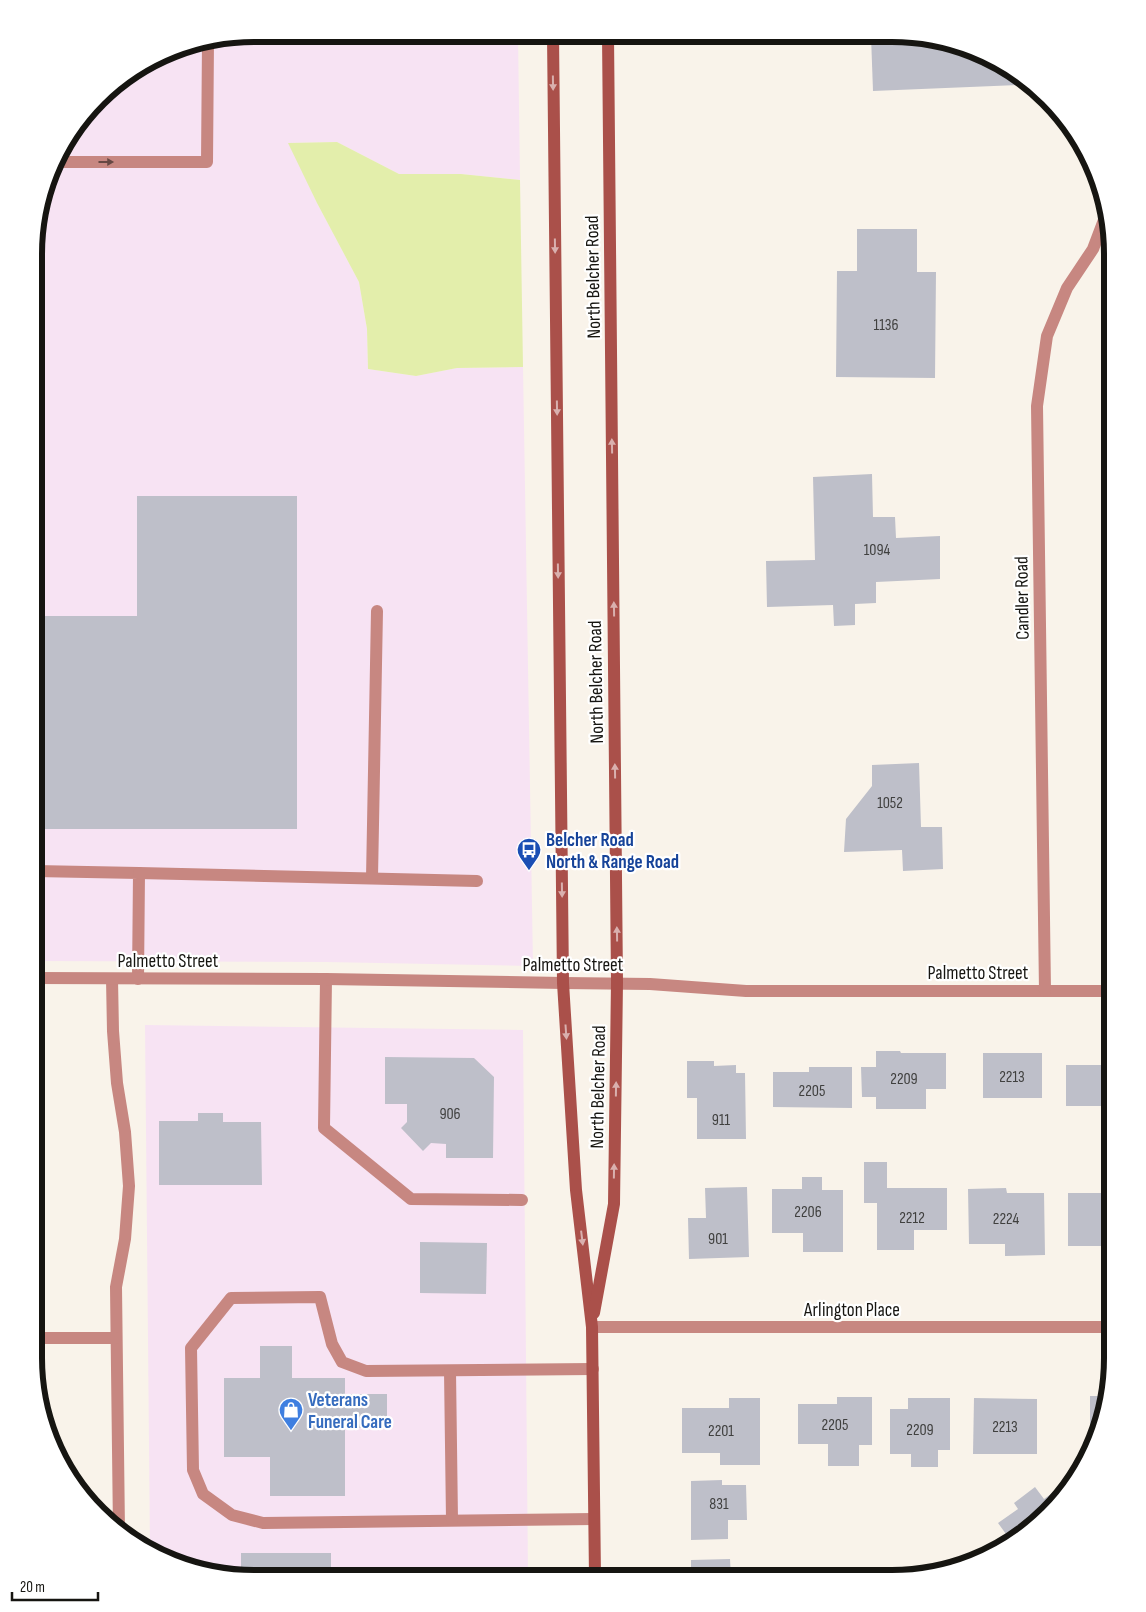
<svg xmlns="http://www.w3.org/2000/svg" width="1146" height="1612" viewBox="0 0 1146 1612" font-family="'Sofia Sans Condensed',sans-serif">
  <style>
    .commercial { fill: #f7e3f3 }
    .green { fill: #e3eeab }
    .building { fill: #bebfc9 }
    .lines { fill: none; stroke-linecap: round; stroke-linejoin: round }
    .service { stroke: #c78781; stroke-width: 12 }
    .minor { stroke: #c78781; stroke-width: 12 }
    .tertiary { stroke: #c78781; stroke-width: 12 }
    .secondary { stroke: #aa504a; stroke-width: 12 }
    .oneway { fill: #d9b0ae }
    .oneway2 { fill: #664843 }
    .labels { text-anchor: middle; stroke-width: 4.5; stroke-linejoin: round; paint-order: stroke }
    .number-label { font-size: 16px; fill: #40403f }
    .street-label { font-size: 19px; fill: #161511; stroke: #fff }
    .transit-label { font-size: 19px; font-weight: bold; fill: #164399; stroke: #fff; text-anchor: start }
    .shop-label { font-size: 19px; font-weight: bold; fill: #366cbe; stroke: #fff; text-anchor: start }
    .rim { fill: none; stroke: #161511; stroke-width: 6 }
  </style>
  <rect width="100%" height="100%" fill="#f9f3ea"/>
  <!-- commercial -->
  <g class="commercial">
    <path d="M 255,34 L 518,35 L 520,180 L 461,174 L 399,174 L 337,142 L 289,143 L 317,203 L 359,282 L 367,329 L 368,369 L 416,376 L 457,368 L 523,367 L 533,966 L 326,962 L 34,961 L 36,226 L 63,144 L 109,88 L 183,46 Z"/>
    <path d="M 145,1025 L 523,1030 L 528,1577 L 226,1576 L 170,1562 L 150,1550 Z"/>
  </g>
  <!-- green -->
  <path class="green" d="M 337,142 L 399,174 L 461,174 L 520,180 L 523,367 L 457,368 L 416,376 L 368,369 L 367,329 L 359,282 L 317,203 L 288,143 Z"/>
  <!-- building -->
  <g class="building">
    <path d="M 871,36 L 920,36 L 976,50 L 1018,75 L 1018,85 L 873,91 Z"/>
    <path d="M 857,229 L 917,229 L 917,272 L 936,272 L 935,378 L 836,377 L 837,271 L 857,271 Z"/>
    <path d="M 872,474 L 873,517 L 895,517 L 896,538 L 940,536 L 940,579 L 876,582 L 876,603 L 855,604 L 855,625 L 834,626 L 833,605 L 767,607 L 766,561 L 815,560 L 813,477 Z"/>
    <path d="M 137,496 L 297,496 L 297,829 L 35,829 L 35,616 L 137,616 Z"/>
    <path d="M 919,763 L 921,827 L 942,827 L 943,869 L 903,871 L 902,850 L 844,852 L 846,819 L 872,786 L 872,765 Z"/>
    <path d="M 876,1051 L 900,1051 L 901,1053 L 946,1053 L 946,1089 L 926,1089 L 926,1109 L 876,1109 L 876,1097 L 862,1097 L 861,1067 L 876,1067 Z"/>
    <rect x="983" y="1053" width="59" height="45"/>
    <path d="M 1104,1055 L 1112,1055 L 1112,1116 L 1102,1116 L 1102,1106 L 1066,1106 L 1066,1065 L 1104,1065 Z"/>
    <path d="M 385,1057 L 474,1058 L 494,1077 L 493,1158 L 446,1158 L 446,1144 L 431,1143 L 423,1151 L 401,1128 L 407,1122 L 407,1104 L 385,1104 Z"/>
    <path d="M 687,1061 L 714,1061 L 714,1066 L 736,1065 L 736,1073 L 745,1073 L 746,1139 L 697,1139 L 697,1098 L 687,1098 Z"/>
    <path d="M 809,1067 L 852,1067 L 852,1108 L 773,1107 L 773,1072 L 809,1072 Z"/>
    <path d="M 198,1113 L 223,1113 L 223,1122 L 261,1122 L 262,1185 L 159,1185 L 159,1121 L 198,1121 Z"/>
    <path d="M 864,1162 L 887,1162 L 887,1188 L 947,1188 L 947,1230 L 914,1230 L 914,1250 L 877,1250 L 877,1203 L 864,1203 Z"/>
    <path d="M 802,1177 L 822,1177 L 822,1190 L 843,1190 L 843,1252 L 803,1252 L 803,1233 L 772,1233 L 772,1189 L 802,1189 Z"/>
    <path d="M 1102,1185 L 1112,1185 L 1112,1256 L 1104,1256 L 1104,1246 L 1068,1246 L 1068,1193 L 1102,1193 Z"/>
    <path d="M 747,1187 L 749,1257 L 689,1259 L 688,1218 L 706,1218 L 705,1188 Z"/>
    <path d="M 1006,1188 L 1007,1193 L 1044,1193 L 1045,1255 L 1005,1256 L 1005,1244 L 969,1244 L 968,1189 Z"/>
    <path d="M 420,1242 L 487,1243 L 486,1294 L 420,1293 Z"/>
    <path d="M 260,1346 L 292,1346 L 292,1378 L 345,1378 L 345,1394 L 387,1394 L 387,1428 L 345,1428 L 345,1496 L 270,1496 L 270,1457 L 224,1457 L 224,1378 L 260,1378 Z"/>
    <path d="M 1090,1396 L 1107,1396 L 1100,1429 L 1097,1435 L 1090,1435 Z"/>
    <path d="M 837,1397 L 872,1397 L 872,1445 L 859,1445 L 859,1466 L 828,1466 L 828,1444 L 798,1444 L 798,1404 L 837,1404 Z"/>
    <path d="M 729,1398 L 760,1398 L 760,1465 L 720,1465 L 720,1453 L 682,1453 L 682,1408 L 729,1408 Z"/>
    <path d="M 908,1398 L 950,1398 L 950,1450 L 938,1450 L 938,1467 L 911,1467 L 911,1454 L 890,1454 L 890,1409 L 908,1409 Z"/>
    <path d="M 974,1398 L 1037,1399 L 1037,1454 L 973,1454 Z"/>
    <path d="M 722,1480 L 722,1485 L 746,1485 L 747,1520 L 728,1520 L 728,1539 L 691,1540 L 691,1481 Z"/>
    <path d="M 1035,1487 L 1044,1499 L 1058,1489 L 1062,1494 L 1037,1524 L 1011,1541 L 998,1523 L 1018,1509 L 1014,1503 Z"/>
    <path d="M 241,1553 L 331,1553 L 331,1577 L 241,1576 Z"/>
    <path d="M 730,1559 L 731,1578 L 691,1578 L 691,1560 Z"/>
  </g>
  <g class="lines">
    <!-- service -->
    <g class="service">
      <path d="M 57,162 L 207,162 L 208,41"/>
      <path d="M 35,871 L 139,873 L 138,979"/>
      <path d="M 139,873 L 477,881"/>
      <path d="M 372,878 L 377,611"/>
      <path d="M 112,979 L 113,1031 L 117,1083 L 125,1132 L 129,1186 L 125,1239 L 116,1287 L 119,1531"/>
      <path d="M 326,979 L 324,1128 L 411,1199 L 522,1200"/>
      <path d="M 34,1338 L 116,1338"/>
      <path d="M 593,1369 L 366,1371 L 342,1362 L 332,1344 L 320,1297 L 231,1298 L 191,1348 L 193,1470 L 203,1494 L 232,1515 L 263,1523 L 594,1519"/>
      <path d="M 450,1371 L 452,1520"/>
    </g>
    <!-- minor -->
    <g class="minor">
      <path d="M 563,983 L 650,984 L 746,991 L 1112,991"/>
      <path d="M 1045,991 L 1037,406 L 1047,336 L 1067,288 L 1093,249 L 1104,220"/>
      <path d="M 592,1327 L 1112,1327"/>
    </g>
    <!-- tertiary -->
    <path class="tertiary" d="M 34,978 L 326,979 L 563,983"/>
    <!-- secondary -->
    <g class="secondary">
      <path d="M 553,35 L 563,983 L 576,1190 L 592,1327 L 595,1577"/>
      <path d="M 594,1313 L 614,1204 L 617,982 L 608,35"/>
    </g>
  </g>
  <!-- one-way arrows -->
  <defs><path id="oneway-solid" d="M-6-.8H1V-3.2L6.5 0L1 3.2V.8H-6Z" transform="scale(1.25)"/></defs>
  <g class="oneway">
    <use href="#oneway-solid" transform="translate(553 83) rotate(89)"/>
    <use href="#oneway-solid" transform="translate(555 246) rotate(89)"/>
    <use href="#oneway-solid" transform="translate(557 408) rotate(89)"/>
    <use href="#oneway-solid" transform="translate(612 446) rotate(-91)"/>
    <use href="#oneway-solid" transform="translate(558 571) rotate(89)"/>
    <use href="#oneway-solid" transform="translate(614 609) rotate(-91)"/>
    <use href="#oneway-solid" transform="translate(615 771) rotate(-91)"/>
    <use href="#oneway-solid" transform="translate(562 890) rotate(89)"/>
    <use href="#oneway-solid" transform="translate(617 934) rotate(-91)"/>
    <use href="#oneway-solid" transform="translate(566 1032) rotate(86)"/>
    <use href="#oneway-solid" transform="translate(616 1089) rotate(-89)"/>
    <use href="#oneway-solid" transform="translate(614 1171) rotate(-89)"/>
    <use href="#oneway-solid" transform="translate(582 1238) rotate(83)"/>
  </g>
  <use class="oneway2" href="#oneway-solid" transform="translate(106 162)"/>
  <!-- icons -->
  <defs>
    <symbol id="bus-pin" viewBox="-11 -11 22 30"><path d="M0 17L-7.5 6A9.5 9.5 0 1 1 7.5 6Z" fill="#1a4fb4" stroke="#fff"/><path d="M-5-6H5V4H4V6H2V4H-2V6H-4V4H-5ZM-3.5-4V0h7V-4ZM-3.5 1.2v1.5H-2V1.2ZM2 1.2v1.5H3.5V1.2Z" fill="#fff"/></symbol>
    <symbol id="shop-pin" viewBox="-11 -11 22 30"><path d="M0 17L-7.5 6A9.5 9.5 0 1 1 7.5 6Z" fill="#3f7fe0" stroke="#fff"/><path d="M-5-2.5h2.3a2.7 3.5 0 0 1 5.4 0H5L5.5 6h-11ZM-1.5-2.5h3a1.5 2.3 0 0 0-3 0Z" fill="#fff"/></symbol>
  </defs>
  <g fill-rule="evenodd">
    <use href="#bus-pin" x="515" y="836" width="28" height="38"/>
    <use href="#shop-pin" x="277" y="1396" width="28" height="38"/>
  </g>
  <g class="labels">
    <!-- number labels -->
    <g class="number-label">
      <text x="886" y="330">1136</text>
      <text x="877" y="555">1094</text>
      <text x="890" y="808">1052</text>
      <text x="1012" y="1082">2213</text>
      <text x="904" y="1084">2209</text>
      <text x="812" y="1096">2205</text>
      <text x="450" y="1119">906</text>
      <text x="721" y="1125">911</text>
      <text x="808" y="1217">2206</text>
      <text x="912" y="1223">2212</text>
      <text x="1006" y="1224">2224</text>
      <text x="718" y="1244">901</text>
      <text x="835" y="1430">2205</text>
      <text x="1005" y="1432">2213</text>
      <text x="920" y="1435">2209</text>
      <text x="721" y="1436">2201</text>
      <text x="719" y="1509">831</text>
    </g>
    <!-- street labels -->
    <g class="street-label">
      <text transform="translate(592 277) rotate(-91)" y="7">North Belcher Road</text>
      <text transform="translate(1021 598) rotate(-91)" y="7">Candler Road</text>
      <text transform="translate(595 682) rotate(-91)" y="7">North Belcher Road</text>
      <text x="168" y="967">Palmetto Street</text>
      <text x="573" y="971">Palmetto Street</text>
      <text x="978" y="979">Palmetto Street</text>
      <text transform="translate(597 1087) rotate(-89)" y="7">North Belcher Road</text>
      <text x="852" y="1316">Arlington Place</text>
    </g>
    <!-- transit labels -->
    <g class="transit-label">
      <text x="546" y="846">Belcher Road<tspan x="546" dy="22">North &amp; Range Road</tspan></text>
    </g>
    <!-- shop labels -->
    <g class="shop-label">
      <text x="308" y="1406">Veterans<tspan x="308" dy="22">Funeral Care</tspan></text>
    </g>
  </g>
  <!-- crop -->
  <path d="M0 0H1146V1612H0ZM254 42H892A212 212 0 0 1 1104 254V1358A212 212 0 0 1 892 1570H254A212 212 0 0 1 42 1358V254A212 212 0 0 1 254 42Z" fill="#fff" fill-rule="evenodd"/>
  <path class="rim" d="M254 42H892A212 212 0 0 1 1104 254V1358A212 212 0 0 1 892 1570H254A212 212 0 0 1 42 1358V254A212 212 0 0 1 254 42Z"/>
  <!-- scale -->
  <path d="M12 1592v8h86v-8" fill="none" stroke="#161511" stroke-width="2.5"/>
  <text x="20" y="1592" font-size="15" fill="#161511" stroke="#ffffff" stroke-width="4" paint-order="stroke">20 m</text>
</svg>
